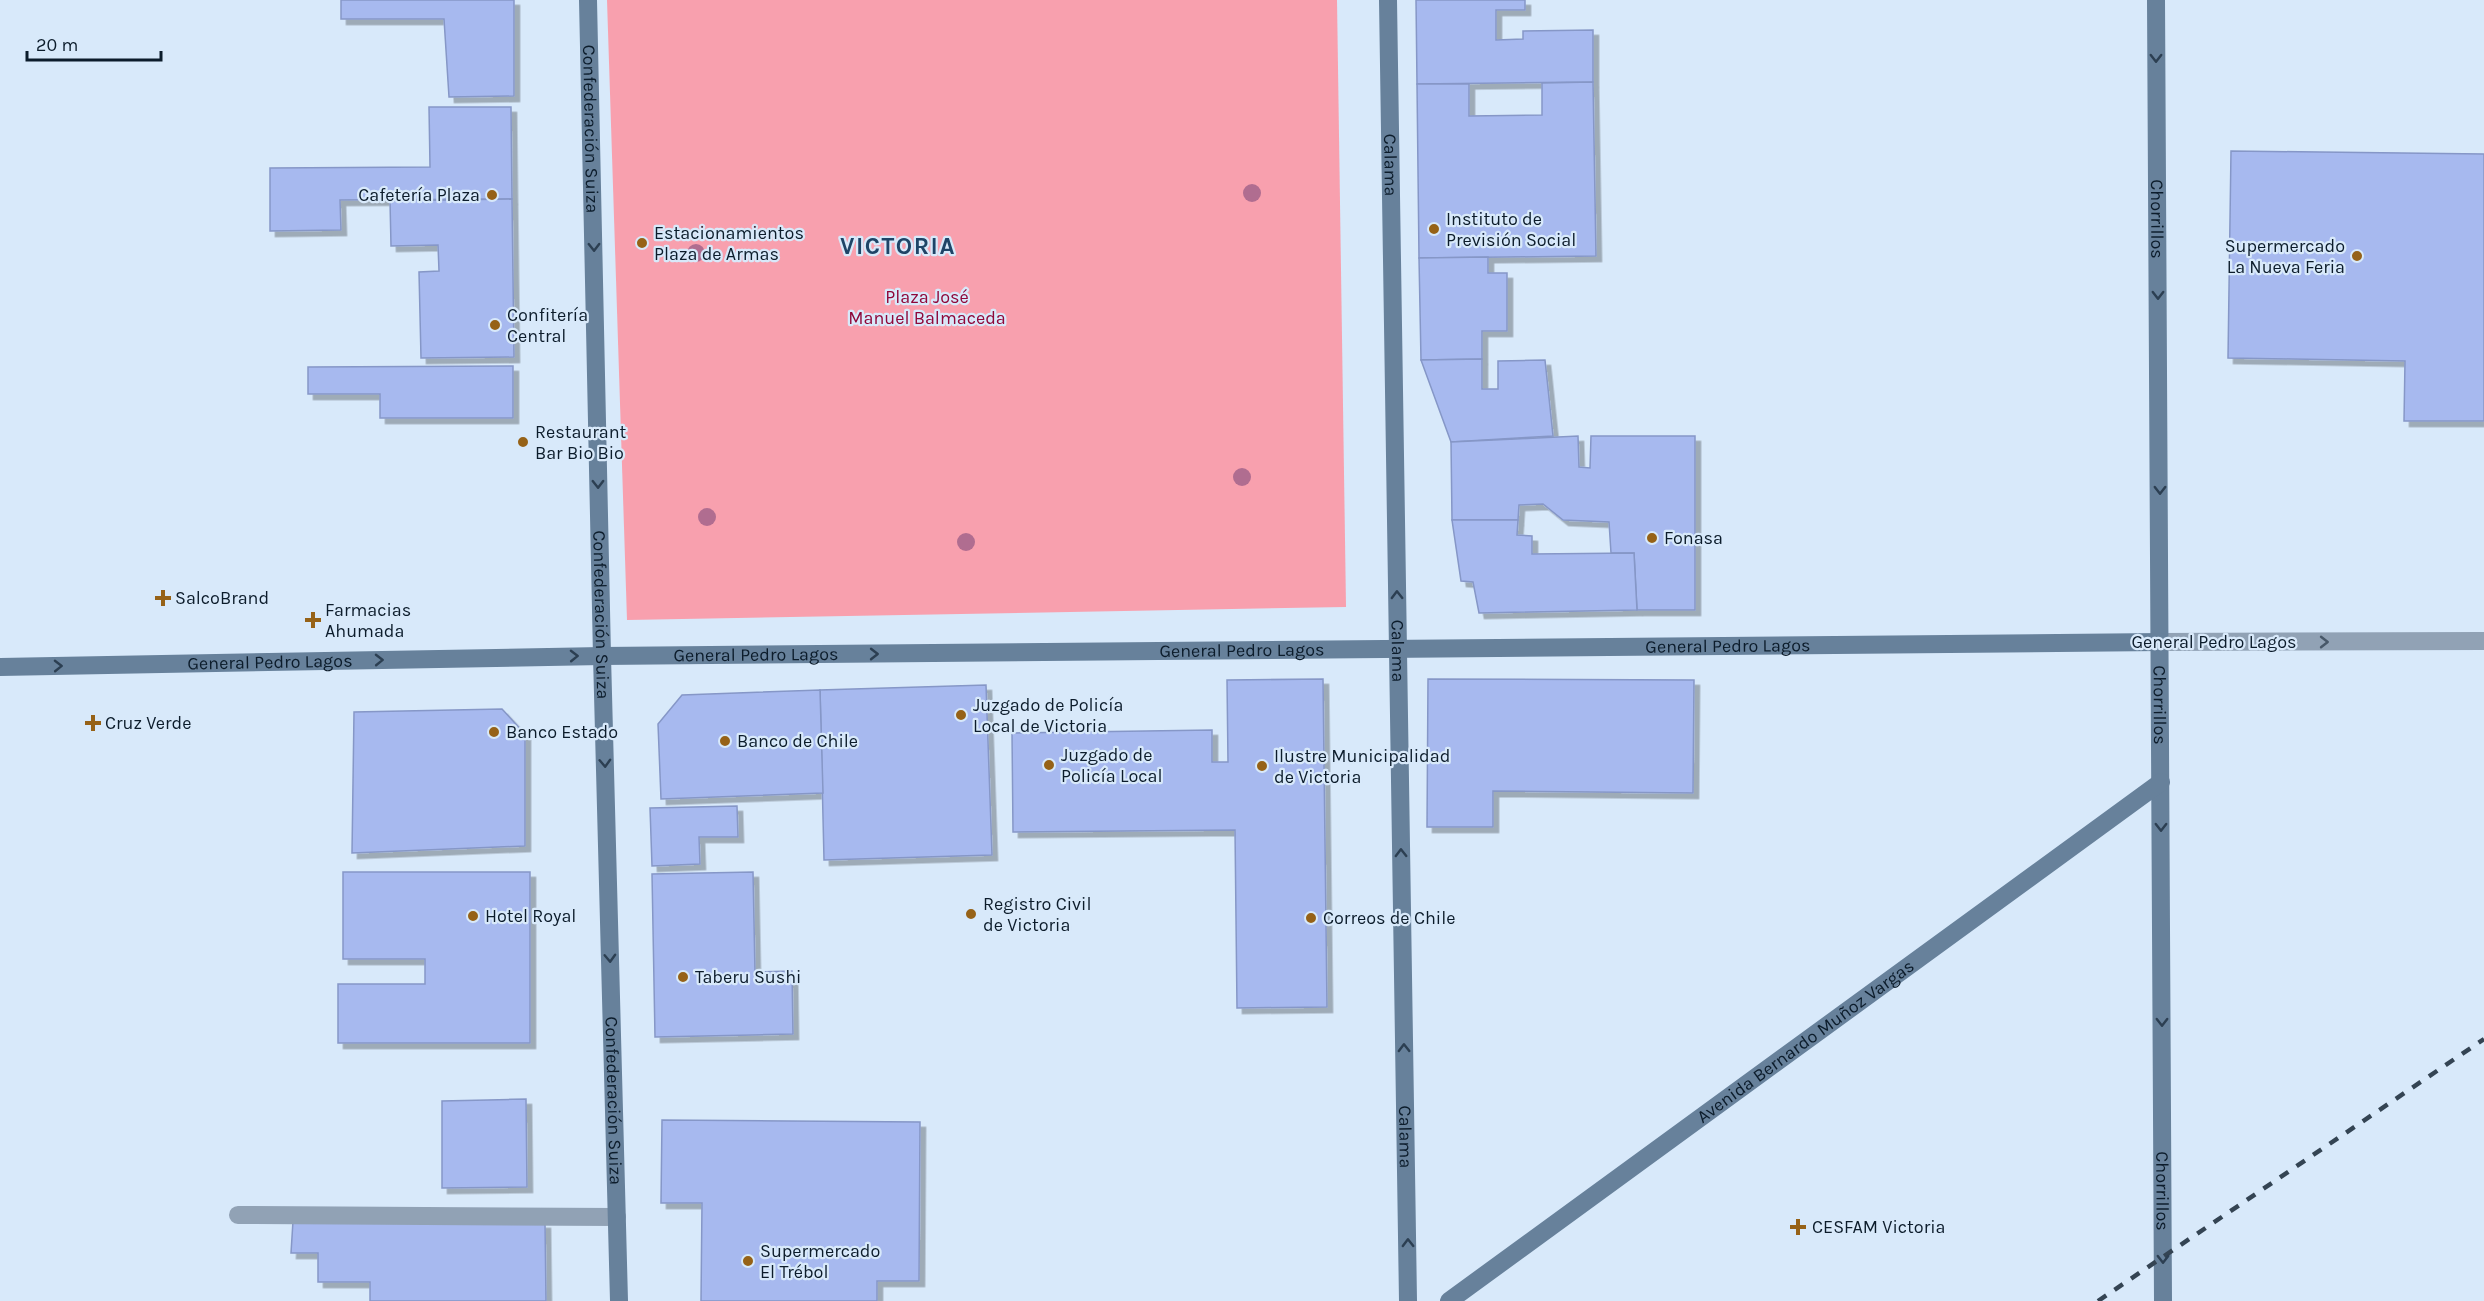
<svg xmlns="http://www.w3.org/2000/svg" width="2484" height="1301" viewBox="0 0 2484 1301" font-family="Karla,sans-serif">
  <style>
    .green { fill: #f8a0ae }
    .building { fill: #a7b9ef; stroke: #8697c7; stroke-width: 1.5; filter: url(#shadow) }
    .lines { fill: none; stroke-linecap: round; stroke-linejoin: round }
    .lane { stroke: #91a2b5; stroke-width: 18 }
    .street { stroke: #91a2b5; stroke-width: 18 }
    .secondary { stroke: #67819b; stroke-width: 18 }
    .rail { stroke: #344453; stroke-width: 4.5; stroke-dasharray: 10 10; stroke-linecap: butt }
    .tree { fill: #b06d90 }
    .oneway { stroke: #2c3f52 }
    .oneway2 { stroke: #485869 }
    .poi-dot { fill: #966217; stroke: #d8e9fa; stroke-width: 2 }
    .labels { text-anchor: middle; stroke-width: 4.5; stroke-linejoin: round; paint-order: stroke }
    .street-label { font-size: 18px; fill: #0c1c2b; stroke: #d8e9fa }
    .poi-label { font-size: 18px; fill: #0c1c2b; stroke: #d8e9fa; text-anchor: start }
    .park-label { font-size: 18px; fill: #8f0739; stroke: #d8e9fa }
    .district-label { font-size: 24px; font-weight: bold; letter-spacing: 1.5px; fill: #1f4467; stroke: #d8e9fa }
  </style>
  <defs>
    <filter id="shadow"><feDropShadow dx="5.5" dy="5.5" stdDeviation="0" flood-color="#0004"/></filter>
  </defs>
  <rect width="100%" height="100%" fill="#d8e9fa"/>
  <!-- green -->
  <path class="green" d="M 607,0 L 1337,0 L 1346,607 L 627,620 Z"/>
  <!-- building -->
  <g class="building">
    <path d="M 341,0 L 514,0 L 514,96 L 449,97 L 444,19 L 341,19 Z"/>
    <path d="M 1416,0 L 1525,0 L 1525,10 L 1496,10 L 1496,40 L 1523,39 L 1523,31 L 1593,30 L 1593,82 L 1417,84 Z"/>
    <path d="M 1593,82 L 1596,256 L 1419,258 L 1417,84 L 1469,84 L 1469,116 L 1542,115 L 1542,83 Z"/>
    <path d="M 429,107 L 511,107 L 512,199 L 340,200 L 341,230 L 270,231 L 270,168 L 430,167 Z"/>
    <path d="M 2231,151 L 2484,154 L 2484,421 L 2404,421 L 2405,361 L 2228,358 Z"/>
    <path d="M 512,199 L 514,357 L 421,358 L 419,272 L 439,271 L 438,245 L 391,246 L 390,201 Z"/>
    <path d="M 1488,257 L 1488,273 L 1507,273 L 1507,331 L 1482,331 L 1482,359 L 1421,360 L 1419,258 Z"/>
    <path d="M 1482,359 L 1482,389 L 1498,389 L 1498,361 L 1545,360 L 1553,436 L 1451,442 L 1421,360 Z"/>
    <path d="M 513,366 L 513,418 L 380,418 L 380,394 L 308,394 L 308,367 Z"/>
    <path d="M 1578,436 L 1579,467 L 1590,468 L 1591,436 L 1695,436 L 1695,610 L 1637,610 L 1634,553 L 1611,553 L 1609,522 L 1563,520 L 1543,504 L 1519,505 L 1518,520 L 1452,520 L 1451,442 Z"/>
    <path d="M 1452,520 L 1518,520 L 1517,535 L 1532,536 L 1532,554 L 1634,553 L 1637,610 L 1479,613 L 1473,582 L 1461,581 Z"/>
    <path d="M 1323,679 L 1327,1007 L 1237,1008 L 1235,830 L 1013,832 L 1012,733 L 1212,730 L 1212,762 L 1228,762 L 1227,680 Z"/>
    <path d="M 1428,679 L 1694,680 L 1693,793 L 1493,791 L 1493,827 L 1427,827 Z"/>
    <path d="M 986,685 L 992,855 L 824,860 L 820,690 Z"/>
    <path d="M 820,690 L 823,793 L 661,799 L 658,724 L 682,695 Z"/>
    <path d="M 502,709 L 525,734 L 525,846 L 352,853 L 354,712 Z"/>
    <path d="M 737,806 L 738,837 L 699,837 L 700,864 L 652,866 L 650,808 Z"/>
    <path d="M 343,872 L 530,872 L 530,1043 L 338,1043 L 338,984 L 425,984 L 425,959 L 343,959 Z"/>
    <path d="M 753,872 L 755,972 L 792,971 L 793,1034 L 655,1037 L 652,874 Z"/>
    <path d="M 526,1099 L 527,1187 L 442,1188 L 442,1101 Z"/>
    <path d="M 662,1120 L 920,1122 L 919,1281 L 877,1281 L 877,1301 L 701,1301 L 702,1203 L 661,1203 Z"/>
    <path d="M 293,1221 L 545,1223 L 546,1301 L 370,1301 L 370,1282 L 318,1282 L 318,1253 L 291,1253 Z"/>
  </g>
  <g class="lines">
    <!-- lane -->
    <path class="lane" d="M 238,1215 L 617,1217"/>
    <!-- street -->
    <path class="street" d="M 2161,642 L 2484,641"/>
    <!-- secondary -->
    <g class="secondary">
      <path id="s1" d="M 588,0 L 602,656 L 619,1301"/>
      <path id="s2" d="M 1388,0 L 1408,1301"/>
      <path id="s3" d="M 2156,0 L 2163,1301"/>
      <path id="s4" d="M 0,667 L 602,656 L 2161,642"/>
      <path id="s5" d="M 1449,1301 L 2161,782"/>
    </g>
    <!-- rail -->
    <path class="rail" d="M 2098,1301 L 2484,1039"/>
  </g>
  <!-- trees -->
  <g class="tree">
    <circle cx="1252" cy="193" r="9"/>
    <circle cx="696" cy="253" r="9"/>
    <circle cx="1242" cy="477" r="9"/>
    <circle cx="707" cy="517" r="9"/>
    <circle cx="966" cy="542" r="9"/>
  </g>
  <!-- one-way arrows -->
  <defs><path id="oneway-chevron" d="M-2-3.5L2.5 0L-2 3.5" fill="none" stroke-width="1.6" stroke-linecap="round" stroke-linejoin="round" transform="scale(1.5)"/></defs>
  <g class="oneway">
    <use href="#oneway-chevron" transform="translate(2156 58) rotate(90)"/>
    <use href="#oneway-chevron" transform="translate(594 247) rotate(89)"/>
    <use href="#oneway-chevron" transform="translate(2158 295) rotate(90)"/>
    <use href="#oneway-chevron" transform="translate(598 484) rotate(89)"/>
    <use href="#oneway-chevron" transform="translate(2160 490) rotate(90)"/>
    <use href="#oneway-chevron" transform="translate(1397 595) rotate(-91)"/>
    <use href="#oneway-chevron" transform="translate(874 654)"/>
    <use href="#oneway-chevron" transform="translate(574 656) rotate(-1)"/>
    <use href="#oneway-chevron" transform="translate(379 660) rotate(-1)"/>
    <use href="#oneway-chevron" transform="translate(58 666) rotate(-1)"/>
    <use href="#oneway-chevron" transform="translate(605 763) rotate(88)"/>
    <use href="#oneway-chevron" transform="translate(2161 827) rotate(90)"/>
    <use href="#oneway-chevron" transform="translate(1401 853) rotate(-91)"/>
    <use href="#oneway-chevron" transform="translate(610 958) rotate(88)"/>
    <use href="#oneway-chevron" transform="translate(2162 1022) rotate(90)"/>
    <use href="#oneway-chevron" transform="translate(1404 1048) rotate(-91)"/>
    <use href="#oneway-chevron" transform="translate(1408 1243) rotate(-91)"/>
    <use href="#oneway-chevron" transform="translate(2163 1259) rotate(90)"/>
  </g>
  <use class="oneway2" href="#oneway-chevron" transform="translate(2324 642)"/>
  <!-- markers -->
  <g class="poi-dot">
    <circle cx="492" cy="195" r="6"/>
    <circle cx="1434" cy="229" r="6"/>
    <circle cx="642" cy="243" r="6"/>
    <circle cx="2357" cy="256" r="6"/>
    <circle cx="495" cy="325" r="6"/>
    <circle cx="523" cy="442" r="6"/>
    <circle cx="1652" cy="538" r="6"/>
    <path d="M160 589h6v6h6v6h-6v6h-6v-6h-6v-6h6z"/>
    <path d="M310 611h6v6h6v6h-6v6h-6v-6h-6v-6h6z"/>
    <circle cx="961" cy="715" r="6"/>
    <path d="M90 714h6v6h6v6h-6v6h-6v-6h-6v-6h6z"/>
    <circle cx="494" cy="732" r="6"/>
    <circle cx="725" cy="741" r="6"/>
    <circle cx="1049" cy="765" r="6"/>
    <circle cx="1262" cy="766" r="6"/>
    <circle cx="971" cy="914" r="6"/>
    <circle cx="473" cy="916" r="6"/>
    <circle cx="1311" cy="918" r="6"/>
    <circle cx="683" cy="977" r="6"/>
    <path d="M1795 1218h6v6h6v6h-6v6h-6v-6h-6v-6h6z"/>
    <circle cx="748" cy="1261" r="6"/>
  </g>
  <g class="labels">
    <!-- street labels -->
    <g class="street-label">
      <text dy="6" stroke="none"><textPath href="#s1" startOffset="129">Confederación Suiza</textPath></text>
      <text dy="6" stroke="none"><textPath href="#s2" startOffset="165">Calama</textPath></text>
      <text dy="6" stroke="none"><textPath href="#s3" startOffset="219">Chorrillos</textPath></text>
      <text dy="6" stroke="none"><textPath href="#s1" startOffset="615">Confederación Suiza</textPath></text>
      <text x="2214" y="648">General Pedro Lagos</text>
      <text dy="6" stroke="none"><textPath href="#s4" startOffset="1728">General Pedro Lagos</textPath></text>
      <text dy="6" stroke="none"><textPath href="#s4" startOffset="1242">General Pedro Lagos</textPath></text>
      <text dy="6" stroke="none"><textPath href="#s2" startOffset="651">Calama</textPath></text>
      <text dy="6" stroke="none"><textPath href="#s4" startOffset="756">General Pedro Lagos</textPath></text>
      <text dy="6" stroke="none"><textPath href="#s4" startOffset="270">General Pedro Lagos</textPath></text>
      <text dy="6" stroke="none"><textPath href="#s3" startOffset="705">Chorrillos</textPath></text>
      <text dy="6" stroke="none"><textPath href="#s5" startOffset="441">Avenida Bernardo Muñoz Vargas</textPath></text>
      <text dy="6" stroke="none"><textPath href="#s1" startOffset="1101">Confederación Suiza</textPath></text>
      <text dy="6" stroke="none"><textPath href="#s2" startOffset="1137">Calama</textPath></text>
      <text dy="6" stroke="none"><textPath href="#s3" startOffset="1191">Chorrillos</textPath></text>
    </g>
    <!-- poi labels -->
    <g class="poi-label">
      <text x="480" y="201" text-anchor="end">Cafetería Plaza</text>
      <text x="1446" y="225">Instituto de<tspan x="1446" dy="21">Previsión Social</tspan></text>
      <text x="654" y="239">Estacionamientos<tspan x="654" dy="21">Plaza de Armas</tspan></text>
      <text x="2345" y="252" text-anchor="end">Supermercado<tspan x="2345" dy="21">La Nueva Feria</tspan></text>
      <text x="507" y="321">Confitería<tspan x="507" dy="21">Central</tspan></text>
      <text x="535" y="438">Restaurant<tspan x="535" dy="21">Bar Bio Bio</tspan></text>
      <text x="1664" y="544">Fonasa</text>
      <text x="175" y="604">SalcoBrand</text>
      <text x="325" y="616">Farmacias<tspan x="325" dy="21">Ahumada</tspan></text>
      <text x="973" y="711">Juzgado de Policía<tspan x="973" dy="21">Local de Victoria</tspan></text>
      <text x="105" y="729">Cruz Verde</text>
      <text x="506" y="738">Banco Estado</text>
      <text x="737" y="747">Banco de Chile</text>
      <text x="1061" y="761">Juzgado de<tspan x="1061" dy="21">Policía Local</tspan></text>
      <text x="1274" y="762">Ilustre Municipalidad<tspan x="1274" dy="21">de Victoria</tspan></text>
      <text x="983" y="910">Registro Civil<tspan x="983" dy="21">de Victoria</tspan></text>
      <text x="485" y="922">Hotel Royal</text>
      <text x="1323" y="924">Correos de Chile</text>
      <text x="695" y="983">Taberu Sushi</text>
      <text x="1812" y="1233">CESFAM Victoria</text>
      <text x="760" y="1257">Supermercado<tspan x="760" dy="21">El Trébol</tspan></text>
    </g>
    <!-- park labels -->
    <g class="park-label">
      <text x="927" y="303">Plaza José<tspan x="927" dy="21">Manuel Balmaceda</tspan></text>
    </g>
    <!-- district labels -->
    <g class="district-label">
      <text x="898" y="254">VICTORIA</text>
    </g>
  </g>
  <!-- scale -->
  <path d="M27 51v9h134v-9" fill="none" stroke="#0c1c2b" stroke-width="3"/>
  <text x="36" y="51" font-size="18" fill="#0c1c2b" stroke="#d8e9fa" stroke-width="4.5" paint-order="stroke">20 m</text>
</svg>
